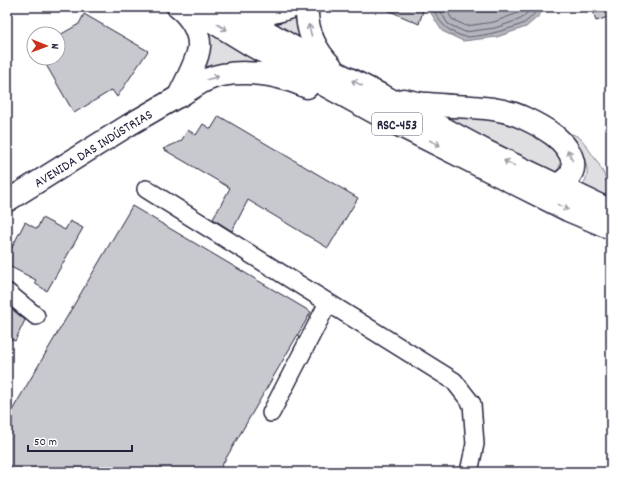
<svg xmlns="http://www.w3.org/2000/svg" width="618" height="479" viewBox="0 0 618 479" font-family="Dekko,sans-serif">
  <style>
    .green { fill: #dfdfe2; stroke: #80808e }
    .water { fill: #b4b4bc; stroke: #7a7a88 }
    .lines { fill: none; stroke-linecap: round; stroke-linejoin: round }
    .shore { stroke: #5c5c6f; stroke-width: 1 }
    .building { fill: #c8c8cf; stroke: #22223b }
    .minor-casing { stroke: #22223b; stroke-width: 20 }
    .major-casing { stroke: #22223b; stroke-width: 24 }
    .highway-casing { stroke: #22223b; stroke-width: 25 }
    .minor { stroke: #fff; stroke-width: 17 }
    .major { stroke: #fff; stroke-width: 21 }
    .highway { stroke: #fff; stroke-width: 22 }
    .oneway { stroke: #9c9ca7 }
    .labels { text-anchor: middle; stroke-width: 3; stroke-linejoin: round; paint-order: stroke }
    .shield { fill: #fff; stroke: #646476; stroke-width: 1 }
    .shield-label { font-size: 13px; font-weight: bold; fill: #22223b }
    .street-label { font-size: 14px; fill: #22223b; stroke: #fff }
  </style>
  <rect width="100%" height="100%" fill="#fff"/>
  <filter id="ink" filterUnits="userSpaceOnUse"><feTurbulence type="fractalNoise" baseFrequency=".025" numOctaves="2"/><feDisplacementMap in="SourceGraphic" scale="8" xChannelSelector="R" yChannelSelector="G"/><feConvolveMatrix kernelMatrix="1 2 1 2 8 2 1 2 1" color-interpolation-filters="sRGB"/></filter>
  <g filter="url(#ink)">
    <!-- green -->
    <g class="green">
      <path d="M 298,12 L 310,44 L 263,21 Z"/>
      <path d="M 209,30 L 253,58 L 253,63 L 202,70 C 209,57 212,45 209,30 Z"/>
      <path d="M 449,116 L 501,120 L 541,135 L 561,159 L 559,168 L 555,172 L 552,172 L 503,146 L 449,120 L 448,118 Z"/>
      <path d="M 572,134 C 575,135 579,137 581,139 C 583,141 585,144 587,147 C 596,160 614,182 604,199 L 581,186 C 597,171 578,149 569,135 Z"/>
    </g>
    <!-- water -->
    <path class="water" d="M 429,7 L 543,7 L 540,15 L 526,27 L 497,37 L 463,41 L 442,31 L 429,10 Z"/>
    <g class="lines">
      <!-- shore -->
      <g class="shore">
        <path d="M 433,7 C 438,22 447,31 462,36 C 472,40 515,28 524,23 C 530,19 536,13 538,7"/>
        <path d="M 438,7 L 448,24 L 465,32 L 495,28 L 521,19 L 533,7"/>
        <path d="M 445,7 L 452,19 L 466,26 L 494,22 L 518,13 L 526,7"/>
      </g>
    </g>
    <!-- building -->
    <g class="building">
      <path d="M 381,7 L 424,7 L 419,24 Z"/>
      <path d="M 592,7 L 611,7 L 611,16 L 596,21 Z"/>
      <path d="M 84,14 L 148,51 L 117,97 L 112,90 L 74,113 L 42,58 L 58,58 L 58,36 L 79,24 Z"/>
      <path d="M 219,116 L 358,198 L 328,248 L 248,200 L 232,231 L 213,219 L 230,188 L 163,149 L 181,141 L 188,130 L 196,135 L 203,124 L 211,129 Z"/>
      <path d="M 132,206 L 311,312 L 218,472 L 7,472 L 7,419 Z"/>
      <path d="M 42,218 L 65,230 L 70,221 L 83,228 L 47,291 L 34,283 L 36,280 L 7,265 L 7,257 L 25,222 L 37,229 Z"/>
      <path d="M 7,305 L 25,320 L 15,341 L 7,337 Z"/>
    </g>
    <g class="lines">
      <defs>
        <g id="minor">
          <path d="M 146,189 L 454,381 L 472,404 L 475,444 L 469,472"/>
          <path d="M 7,292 L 36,316"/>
          <path d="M 271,413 L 328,303"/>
        </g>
        <g id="major">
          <path id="s1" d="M 7,201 L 129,125 L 179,96"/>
        </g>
        <g id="highway">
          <path d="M 178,7 C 190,16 200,32 199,47 C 198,60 185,83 179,96"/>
          <path d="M 189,7 L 253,46 L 389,120 L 568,210 L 611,228"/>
          <path d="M 225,7 L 337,73 L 387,98 L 487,152 L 611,211"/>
          <path d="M 307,7 C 306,30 315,50 331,66"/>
          <path d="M 238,11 C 260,16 269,14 291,7"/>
          <path d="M 179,96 C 188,91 197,84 206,80 C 228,70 264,72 286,79 C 293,81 300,84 307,87"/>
          <path d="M 403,100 C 411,102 419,104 427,104 C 459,108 495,104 524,118 C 543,127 568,140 573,162 C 574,169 572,174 567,178 C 561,184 554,188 545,188"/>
        </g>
      </defs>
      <!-- minor casing -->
      <use href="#minor" class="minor-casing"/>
      <!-- major casing -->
      <use href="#major" class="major-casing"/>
      <!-- highway casing -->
      <use href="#highway" class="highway-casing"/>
      <!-- minor -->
      <use href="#minor" class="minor"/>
      <!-- major -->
      <use href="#major" class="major"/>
      <!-- highway -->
      <use href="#highway" class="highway"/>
    </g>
    <!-- one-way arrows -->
    <defs><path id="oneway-shaft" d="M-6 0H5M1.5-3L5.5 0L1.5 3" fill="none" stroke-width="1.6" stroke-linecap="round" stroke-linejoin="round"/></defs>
    <g class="oneway">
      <use href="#oneway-shaft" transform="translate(222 27) rotate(31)"/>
      <use href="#oneway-shaft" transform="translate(310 30) rotate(-105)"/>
      <use href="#oneway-shaft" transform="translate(213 78) rotate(-15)"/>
      <use href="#oneway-shaft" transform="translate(357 83) rotate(-154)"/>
      <use href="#oneway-shaft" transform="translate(435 143) rotate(27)"/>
      <use href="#oneway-shaft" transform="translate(570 155) rotate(-113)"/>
      <use href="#oneway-shaft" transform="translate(509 163) rotate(-154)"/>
      <use href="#oneway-shaft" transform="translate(563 207) rotate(26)"/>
    </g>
  </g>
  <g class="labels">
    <!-- shield labels -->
    <rect class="shield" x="372" y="113" width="50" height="22" rx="3"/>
    <g class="shield-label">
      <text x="397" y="129">RSC-453</text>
    </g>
    <!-- street labels -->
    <g class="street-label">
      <text dy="5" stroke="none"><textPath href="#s1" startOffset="101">AVENIDA DAS INDÚSTRIAS</textPath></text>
    </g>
  </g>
  <!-- margin -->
  <rect width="618" height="479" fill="none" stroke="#fff" stroke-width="24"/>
  <rect x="12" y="12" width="594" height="455" fill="none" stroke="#22223b" stroke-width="1.5" filter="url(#ink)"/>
  <!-- north arrow -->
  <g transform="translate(46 46) rotate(91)"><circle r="19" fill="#ffffff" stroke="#a7a7b1"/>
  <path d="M0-3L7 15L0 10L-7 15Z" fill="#c8321e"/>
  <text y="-6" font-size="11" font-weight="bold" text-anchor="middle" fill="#22223b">N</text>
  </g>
  <!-- scale -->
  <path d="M28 445v6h104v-6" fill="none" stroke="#22223b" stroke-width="2"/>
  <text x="34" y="445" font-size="12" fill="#22223b" stroke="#ffffff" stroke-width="3" paint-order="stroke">50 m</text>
</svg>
